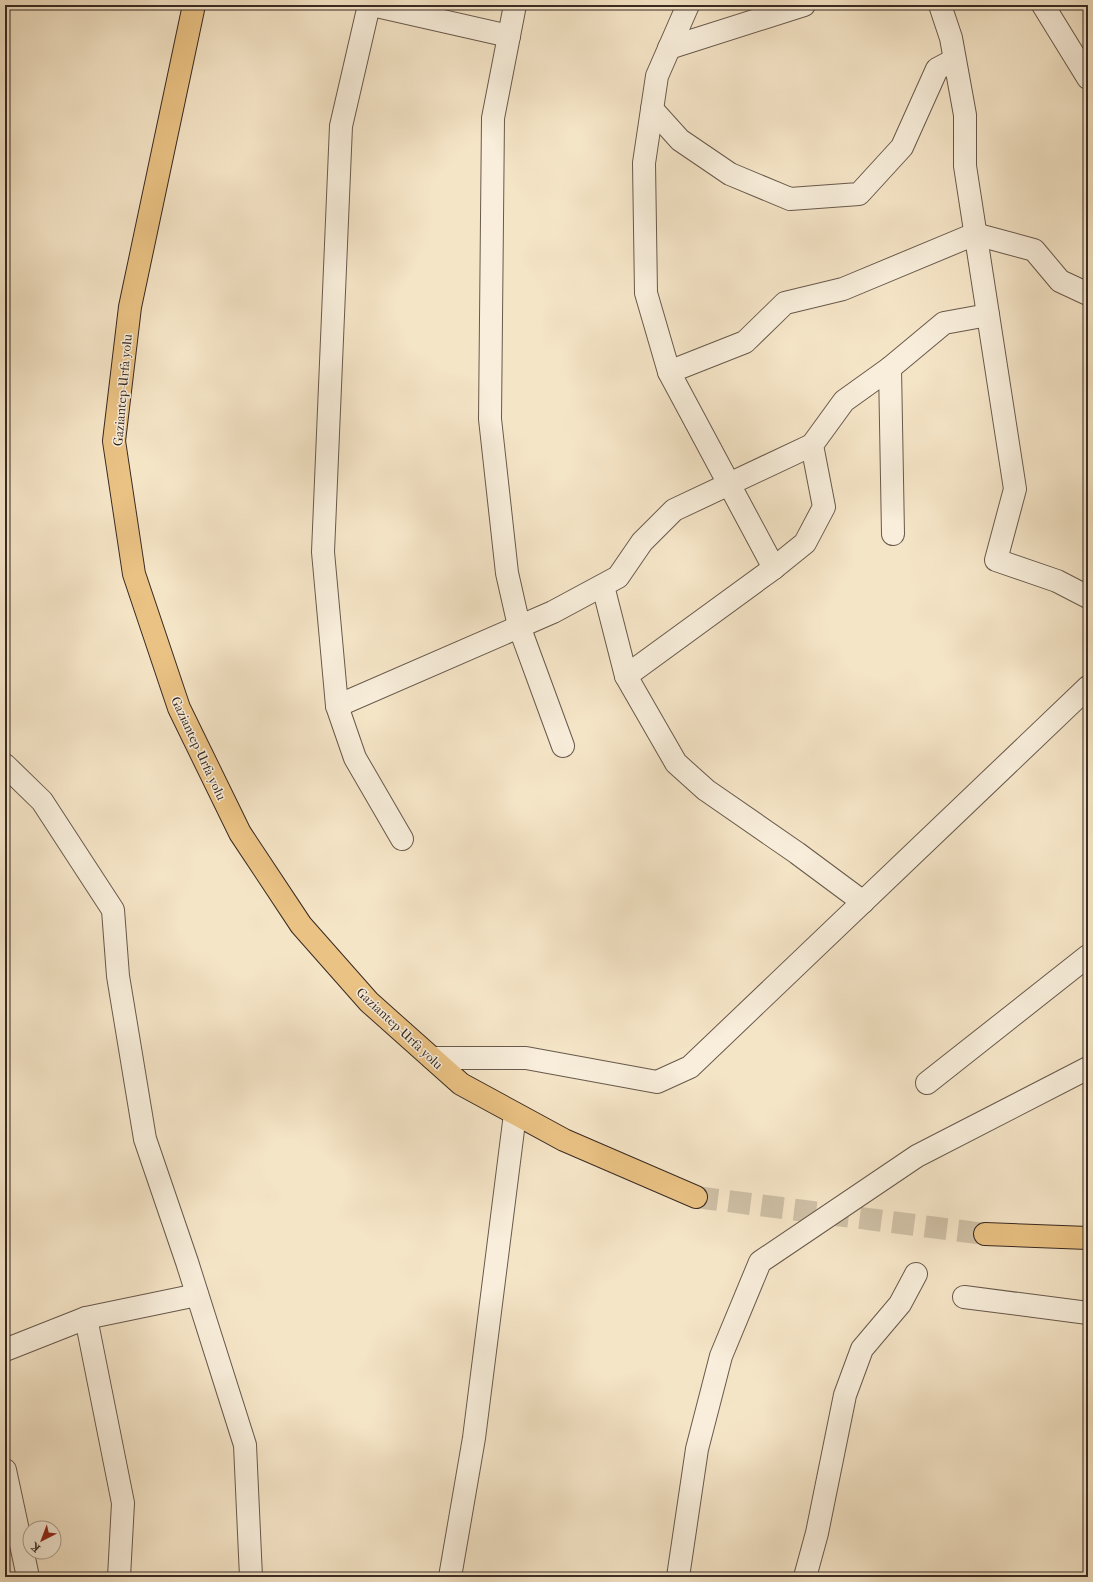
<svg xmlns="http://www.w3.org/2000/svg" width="1093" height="1582" viewBox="0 0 1093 1582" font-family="'IM FELL French Canon',serif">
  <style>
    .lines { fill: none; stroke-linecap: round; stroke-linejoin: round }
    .primary-tunnel { stroke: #cfc0a6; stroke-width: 22; stroke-dasharray: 22 11; stroke-linecap: butt }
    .minor-casing { stroke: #68594c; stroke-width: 24 }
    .primary-casing { stroke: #392a23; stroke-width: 24 }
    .minor { stroke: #f8eedb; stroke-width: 22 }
    .primary { stroke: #eac284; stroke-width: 22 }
    .labels { text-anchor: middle; stroke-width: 3; stroke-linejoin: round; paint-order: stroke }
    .street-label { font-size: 13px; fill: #392a23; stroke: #f8eedb }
  </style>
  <rect width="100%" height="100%" fill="#f5e5c7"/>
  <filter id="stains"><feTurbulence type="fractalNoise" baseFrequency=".005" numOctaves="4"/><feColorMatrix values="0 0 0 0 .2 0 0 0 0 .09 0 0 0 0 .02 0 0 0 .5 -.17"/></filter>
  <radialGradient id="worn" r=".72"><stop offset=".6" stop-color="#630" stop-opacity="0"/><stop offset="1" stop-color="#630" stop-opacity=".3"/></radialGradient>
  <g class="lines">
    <!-- primary-tunnel -->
    <path class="primary-tunnel" d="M 696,1197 L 985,1234"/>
    <defs>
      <g id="minor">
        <path d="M 369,5 L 341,126 L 323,552 L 337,706 L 355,758 L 402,839"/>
        <path d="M 372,5 L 509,36"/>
        <path d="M 515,5 L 493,118 L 490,419 L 507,573 L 519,626 L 563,746"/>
        <path d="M 688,5 L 657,76 L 644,163 L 646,293 L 669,372 L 774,568"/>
        <path d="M 940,5 L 951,38 L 965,115 L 965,166 L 1015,489 L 996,560 L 1057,581 L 1088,597"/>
        <path d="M 1043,5 L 1088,78"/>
        <path d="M 669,48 L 804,5"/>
        <path d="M 652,109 L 680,140 L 730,174 L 790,199 L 859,194 L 902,147 L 937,69 L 954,60"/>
        <path d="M 890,368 L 893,534"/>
        <path d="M 669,372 L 745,342 L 785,303 L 843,289 L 975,234 L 1034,250 L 1060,281 L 1088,294"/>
        <path d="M 603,586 L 626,676 L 676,763 L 706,790 L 797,853 L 863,902"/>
        <path d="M 626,676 L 774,568 L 805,543 L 824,507 L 812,445 L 844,401 L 890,368 L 944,323 L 988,315"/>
        <path d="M 337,706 L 553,612 L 618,577 L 642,542 L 674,510 L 812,445"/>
        <path d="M 5,765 L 42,801 L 113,910 L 118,976 L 145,1139 L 187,1262 L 245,1445 L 251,1577"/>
        <path d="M 432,1058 L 526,1058 L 657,1082 L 690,1067 L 1088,687"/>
        <path d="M 927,1083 L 1088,956"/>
        <path d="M 964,1297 L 1088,1313"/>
        <path d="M 86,1318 L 123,1503 L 119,1577"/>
        <path d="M 5,1350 L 86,1318 L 197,1295"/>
        <path d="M 5,1470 L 28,1577"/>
        <path d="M 450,1577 L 474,1438 L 515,1114"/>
        <path d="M 678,1577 L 697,1449 L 721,1356 L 760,1262 L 917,1156 L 1088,1068"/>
        <path d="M 805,1577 L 817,1533 L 845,1395 L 862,1349 L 900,1304 L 916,1274"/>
      </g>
      <g id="primary">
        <path d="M 194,5 L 130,307 L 114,441 L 134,574 L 179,708 L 240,833 L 301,925 L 369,1002 L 461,1084 L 564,1140 L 696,1197"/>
        <path d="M 985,1234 L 1088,1238"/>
      </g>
    </defs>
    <!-- minor casing -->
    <use href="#minor" class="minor-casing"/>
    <!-- primary casing -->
    <use href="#primary" class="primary-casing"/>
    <!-- minor -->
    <use href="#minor" class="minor"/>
    <!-- primary -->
    <use href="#primary" class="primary"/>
  </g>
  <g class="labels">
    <!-- street labels -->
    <g class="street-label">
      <text transform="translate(122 390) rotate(-85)" y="5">Gaziantep-Urfa yolu</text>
      <text transform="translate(199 748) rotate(65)" y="5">Gaziantep-Urfa yolu</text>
      <text transform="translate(400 1028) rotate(43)" y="5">Gaziantep-Urfa yolu</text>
    </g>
  </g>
  <!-- margin -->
  <rect width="1093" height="1582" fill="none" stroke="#f5e5c7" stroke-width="20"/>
  <rect x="6" y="6" width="1081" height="1570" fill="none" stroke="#392a23" stroke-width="2"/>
  <rect x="10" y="10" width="1073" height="1562" fill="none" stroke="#392a23"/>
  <!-- north arrow -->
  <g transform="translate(42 1540) rotate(222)"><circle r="19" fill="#f8eedb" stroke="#aca091"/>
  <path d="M0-3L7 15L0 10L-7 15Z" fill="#8f2418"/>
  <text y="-6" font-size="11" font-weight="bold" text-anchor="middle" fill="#392a23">K</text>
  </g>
  <rect width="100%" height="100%" filter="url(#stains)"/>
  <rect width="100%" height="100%" fill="url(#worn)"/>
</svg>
